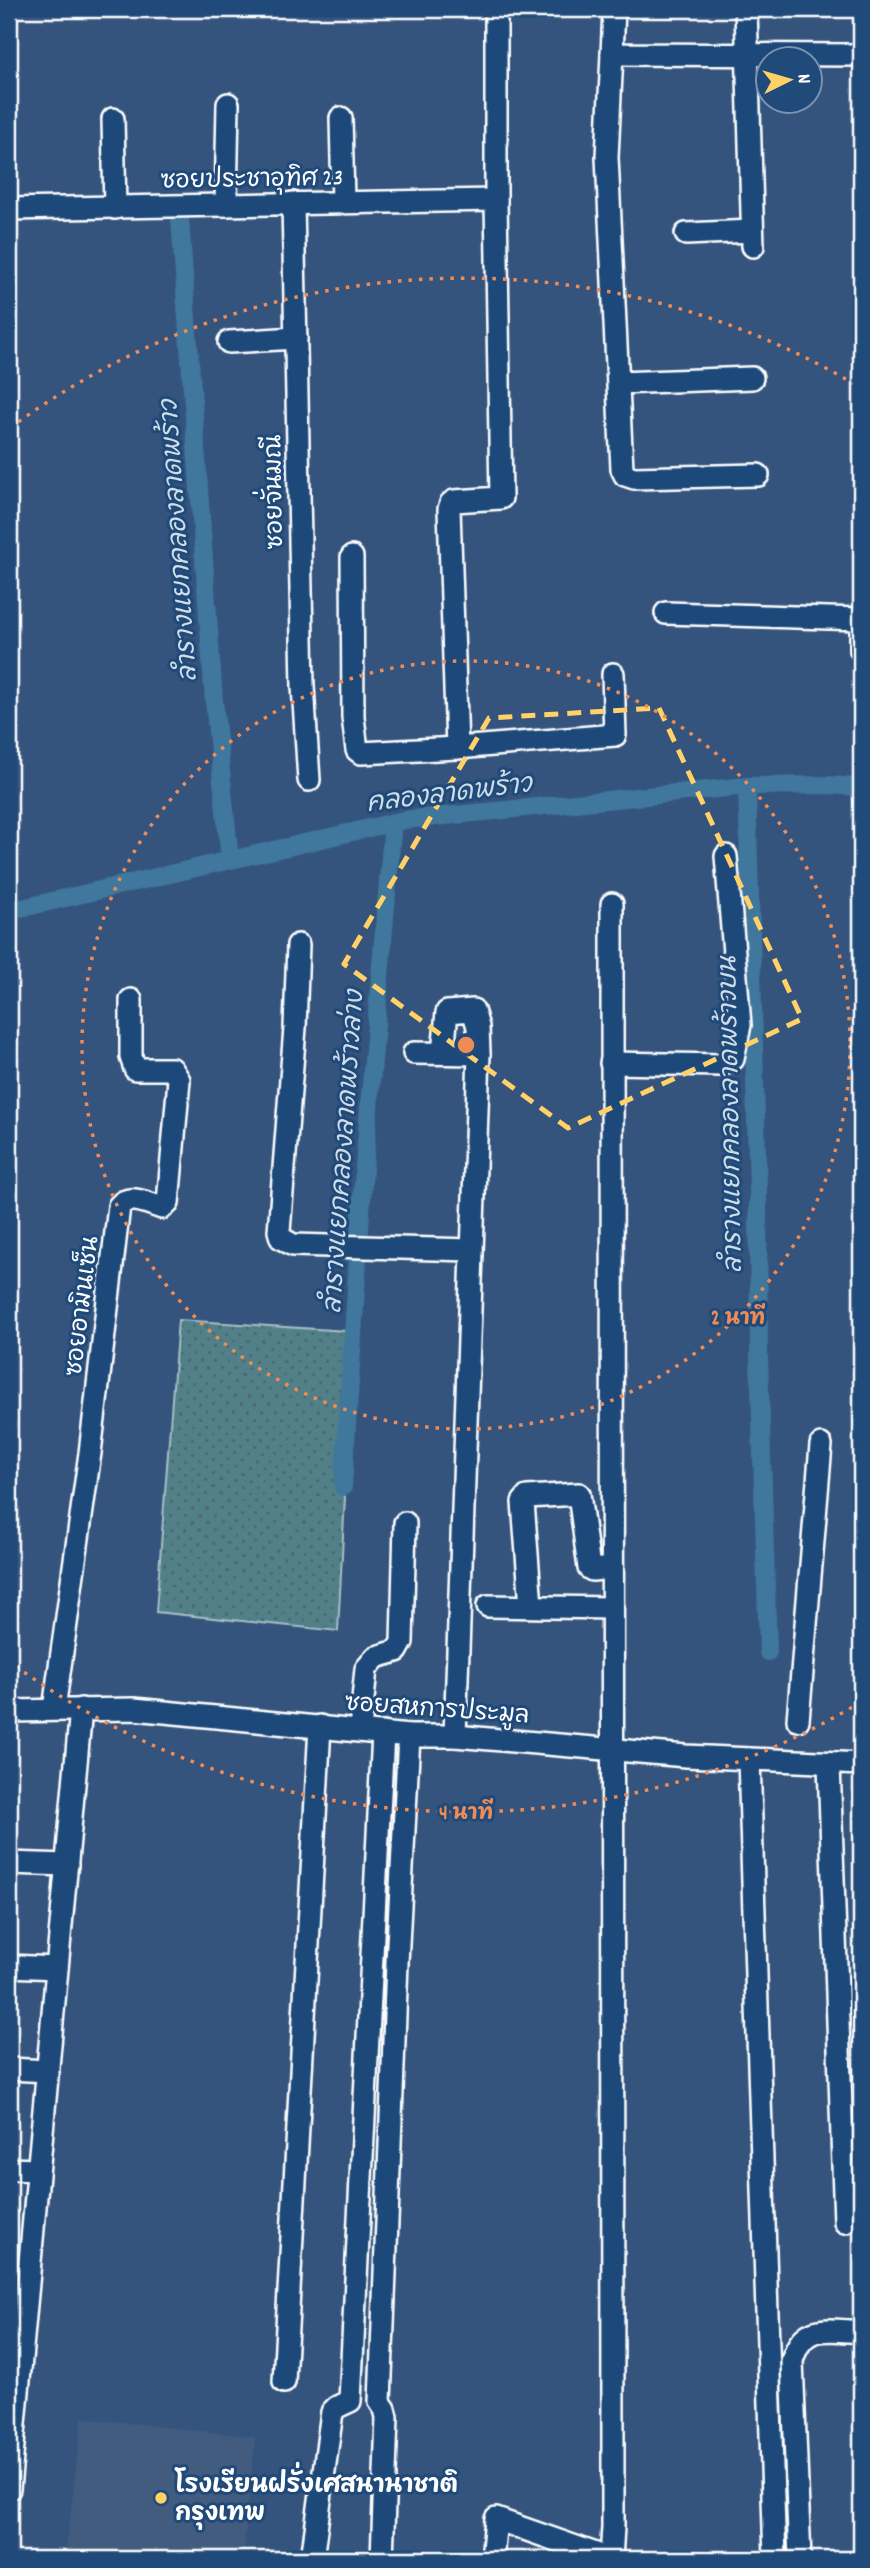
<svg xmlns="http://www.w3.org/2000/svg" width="870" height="2568" viewBox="0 0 870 2568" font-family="Dekko,'Playpen Sans Thai',sans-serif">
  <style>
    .built { fill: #435c80 }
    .grass { fill: url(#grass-dots); stroke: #a8c0c4; stroke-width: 2 }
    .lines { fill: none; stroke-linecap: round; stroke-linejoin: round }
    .canal { stroke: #41779d; stroke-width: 18 }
    .minor-casing { stroke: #fff; stroke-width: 26 }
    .minor { stroke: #1f4a7a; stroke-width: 21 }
    .marked { fill: none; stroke: #ffd166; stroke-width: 5; stroke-dasharray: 14 9; stroke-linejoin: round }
    .ring { fill: none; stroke: #ef8b55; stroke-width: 3.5; stroke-dasharray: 3.5 7 }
    .poi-dot { fill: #ffd166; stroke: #1f4a7a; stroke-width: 2.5 }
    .labels { text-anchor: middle; stroke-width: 6; stroke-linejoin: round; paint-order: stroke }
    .street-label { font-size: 24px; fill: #fff; stroke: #1f4a7a }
    .poi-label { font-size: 24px; font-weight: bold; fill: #fff; stroke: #1f4a7a; text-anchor: start }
    .water-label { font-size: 26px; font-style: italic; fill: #d0dde6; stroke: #1f4a7a }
    .centre { fill: #ef8b55; stroke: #1f4a7a; stroke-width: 3.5 }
    .ring-label { font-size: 21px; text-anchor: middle; font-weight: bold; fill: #ef8b55; stroke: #1f4a7a; stroke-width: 6; stroke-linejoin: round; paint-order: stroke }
  </style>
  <defs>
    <pattern id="grass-dots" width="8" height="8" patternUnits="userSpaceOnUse" patternTransform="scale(1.75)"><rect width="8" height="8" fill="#518089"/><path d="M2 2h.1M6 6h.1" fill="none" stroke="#4e666a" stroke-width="1.8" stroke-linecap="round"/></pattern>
  </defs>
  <rect width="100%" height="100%" fill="#34547e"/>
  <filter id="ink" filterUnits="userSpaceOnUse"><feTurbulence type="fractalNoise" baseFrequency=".0143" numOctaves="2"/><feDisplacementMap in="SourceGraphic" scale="14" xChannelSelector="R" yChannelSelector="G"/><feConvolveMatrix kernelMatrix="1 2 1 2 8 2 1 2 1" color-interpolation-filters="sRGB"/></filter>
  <g filter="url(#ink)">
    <!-- built -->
    <path class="built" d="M 82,2418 L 255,2437 L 243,2559 L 65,2559 Z"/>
    <!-- grass -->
    <path class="grass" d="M 178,1320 L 347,1331 L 339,1486 L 345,1497 L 338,1631 L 156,1612 Z"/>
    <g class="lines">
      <!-- canal -->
      <g class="canal">
        <path d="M 180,219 L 214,701 L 230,860"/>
        <path d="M 747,786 L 758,1193 L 759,1356 L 768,1652"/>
        <path d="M 9,911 L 404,820 L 747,786 L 827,785 L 861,787"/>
        <path d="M 343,1487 L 364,1168 L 393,822"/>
      </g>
      <defs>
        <g id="minor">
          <path d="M 496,9 L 496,200 L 501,498 L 454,501 L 451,503 L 449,509 L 457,748 L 615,735 L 613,674"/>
          <path d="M 614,9 L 612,54 L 861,55"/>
          <path d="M 746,9 L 753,246"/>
          <path d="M 612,54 L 607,157 L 622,469 L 625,475 L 634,478 L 758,475"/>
          <path d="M 341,118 L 343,202"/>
          <path d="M 113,119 L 115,208"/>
          <path d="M 293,203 L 303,686 L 309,780"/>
          <path d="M 226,205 L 228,104"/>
          <path d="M 9,209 L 496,200"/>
          <path d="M 686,234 L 752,231"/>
          <path d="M 229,342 L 296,338"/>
          <path d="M 618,383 L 752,378"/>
          <path d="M 352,557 L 353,717 L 357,750 L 361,753 L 457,748"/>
          <path d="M 666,613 L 861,619"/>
          <path d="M 861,625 L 861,650"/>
          <path d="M 298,945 L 295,1028 L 279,1231 L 281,1238 L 293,1245 L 471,1250"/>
          <path d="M 414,1053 L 479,1054"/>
          <path d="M 443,1053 L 447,1012 L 473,1010 L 478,1027 L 479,1054 L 455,1736"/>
          <path d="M 611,1063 L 722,1065 L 733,1059 L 740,1025 L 726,856"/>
          <path d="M 488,1606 L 612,1608"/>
          <path d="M 531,1606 L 523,1502 L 527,1497 L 579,1494 L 589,1568 L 592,1570 L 612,1568"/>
          <path d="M 54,1709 L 90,1453 L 119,1206 C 129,1193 149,1204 162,1208 L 168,1203 L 179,1080 L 172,1069 L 135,1069 L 131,1057 L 131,1000"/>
          <path d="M 9,1711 L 134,1709 L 409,1736 L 455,1736 L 686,1756 L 861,1764"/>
          <path d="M 798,1720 L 821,1445"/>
          <path d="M 360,1730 L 366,1669 L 376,1657 L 397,1651 L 402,1642 L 405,1523"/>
          <path d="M 749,1759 L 775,2559"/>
          <path d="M 829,1764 L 845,2222"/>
          <path d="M 9,1863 L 67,1865"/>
          <path d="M 9,1966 L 57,1968"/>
          <path d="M 9,2069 L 48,2071"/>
          <path d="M 9,2169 L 38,2170"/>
          <path d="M 284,2382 L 320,1726"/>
          <path d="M 9,2489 L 81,1709"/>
          <path d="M 312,2559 L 332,2412 L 337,2407 L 350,2401 L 383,1733"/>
          <path d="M 382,2559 L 387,2417 L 385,2409 L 380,2402 L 397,1963 L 409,1736"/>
          <path d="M 492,2559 L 496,2519 L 610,2559"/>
          <path d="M 611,2559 L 613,2527 L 612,904"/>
          <path d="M 800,2559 L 792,2361 C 803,2322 827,2330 861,2332"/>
        </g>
      </defs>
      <!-- minor casing -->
      <use href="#minor" class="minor-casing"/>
      <!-- minor -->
      <use href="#minor" class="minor"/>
    </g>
  </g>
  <!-- marked area -->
  <path class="marked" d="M 659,708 L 802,1019 L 568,1128 L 344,964 L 489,718 Z"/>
  <!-- distance rings -->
  <g class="ring">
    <circle cx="466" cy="1045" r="384"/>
    <path d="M861 1702A767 767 0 0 1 10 1662M10 428A767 767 0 0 1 861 388"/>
  </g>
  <!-- markers -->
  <circle class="poi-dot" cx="161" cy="2498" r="7"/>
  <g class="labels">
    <!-- street labels -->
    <g class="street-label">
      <text transform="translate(252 178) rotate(-1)" y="8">ซอยประชาอุทิศ 23</text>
      <text transform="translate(273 492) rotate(-91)" y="8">ซอยจั่นมณี</text>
      <text transform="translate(81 1306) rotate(-83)" y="8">ซอยอามินเซ็น</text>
      <text transform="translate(437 1708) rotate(4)" y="8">ซอยสหการประมูล</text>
    </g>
    <!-- poi labels -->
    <g class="poi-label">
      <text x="175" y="2492">โรงเรียนฝรั่งเศสนานาชาติ<tspan x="175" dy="28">กรุงเทพ</tspan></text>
    </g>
    <!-- water labels -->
    <g class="water-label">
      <text transform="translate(177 541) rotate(-94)" y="9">ลำรางแยกคลองลาดพร้าว</text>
      <text transform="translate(449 792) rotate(-7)" y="9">คลองลาดพร้าว</text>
      <text transform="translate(729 1115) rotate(-91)" y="9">ลำรางแยกคลองลาดพร้าวบน</text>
      <text transform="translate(342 1152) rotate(-86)" y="9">ลำรางแยกคลองลาดพร้าวล่าง</text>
    </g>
  </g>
  <circle cx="466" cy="1045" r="10" class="centre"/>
  <g class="ring-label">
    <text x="738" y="1324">2 นาที</text>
    <text x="466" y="1819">4 นาที</text>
  </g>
  <!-- margin -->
  <rect width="870" height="2568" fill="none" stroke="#1f4a7a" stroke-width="35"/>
  <rect x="18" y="18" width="835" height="2533" fill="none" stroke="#fff" stroke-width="2.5" filter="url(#ink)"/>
  <!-- north arrow -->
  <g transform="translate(789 80) rotate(85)"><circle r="33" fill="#1f4a7a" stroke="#7992af" stroke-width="2"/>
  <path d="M0-5L12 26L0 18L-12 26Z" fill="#ffd166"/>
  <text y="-10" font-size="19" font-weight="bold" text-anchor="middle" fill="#ffffff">N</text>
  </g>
</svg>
